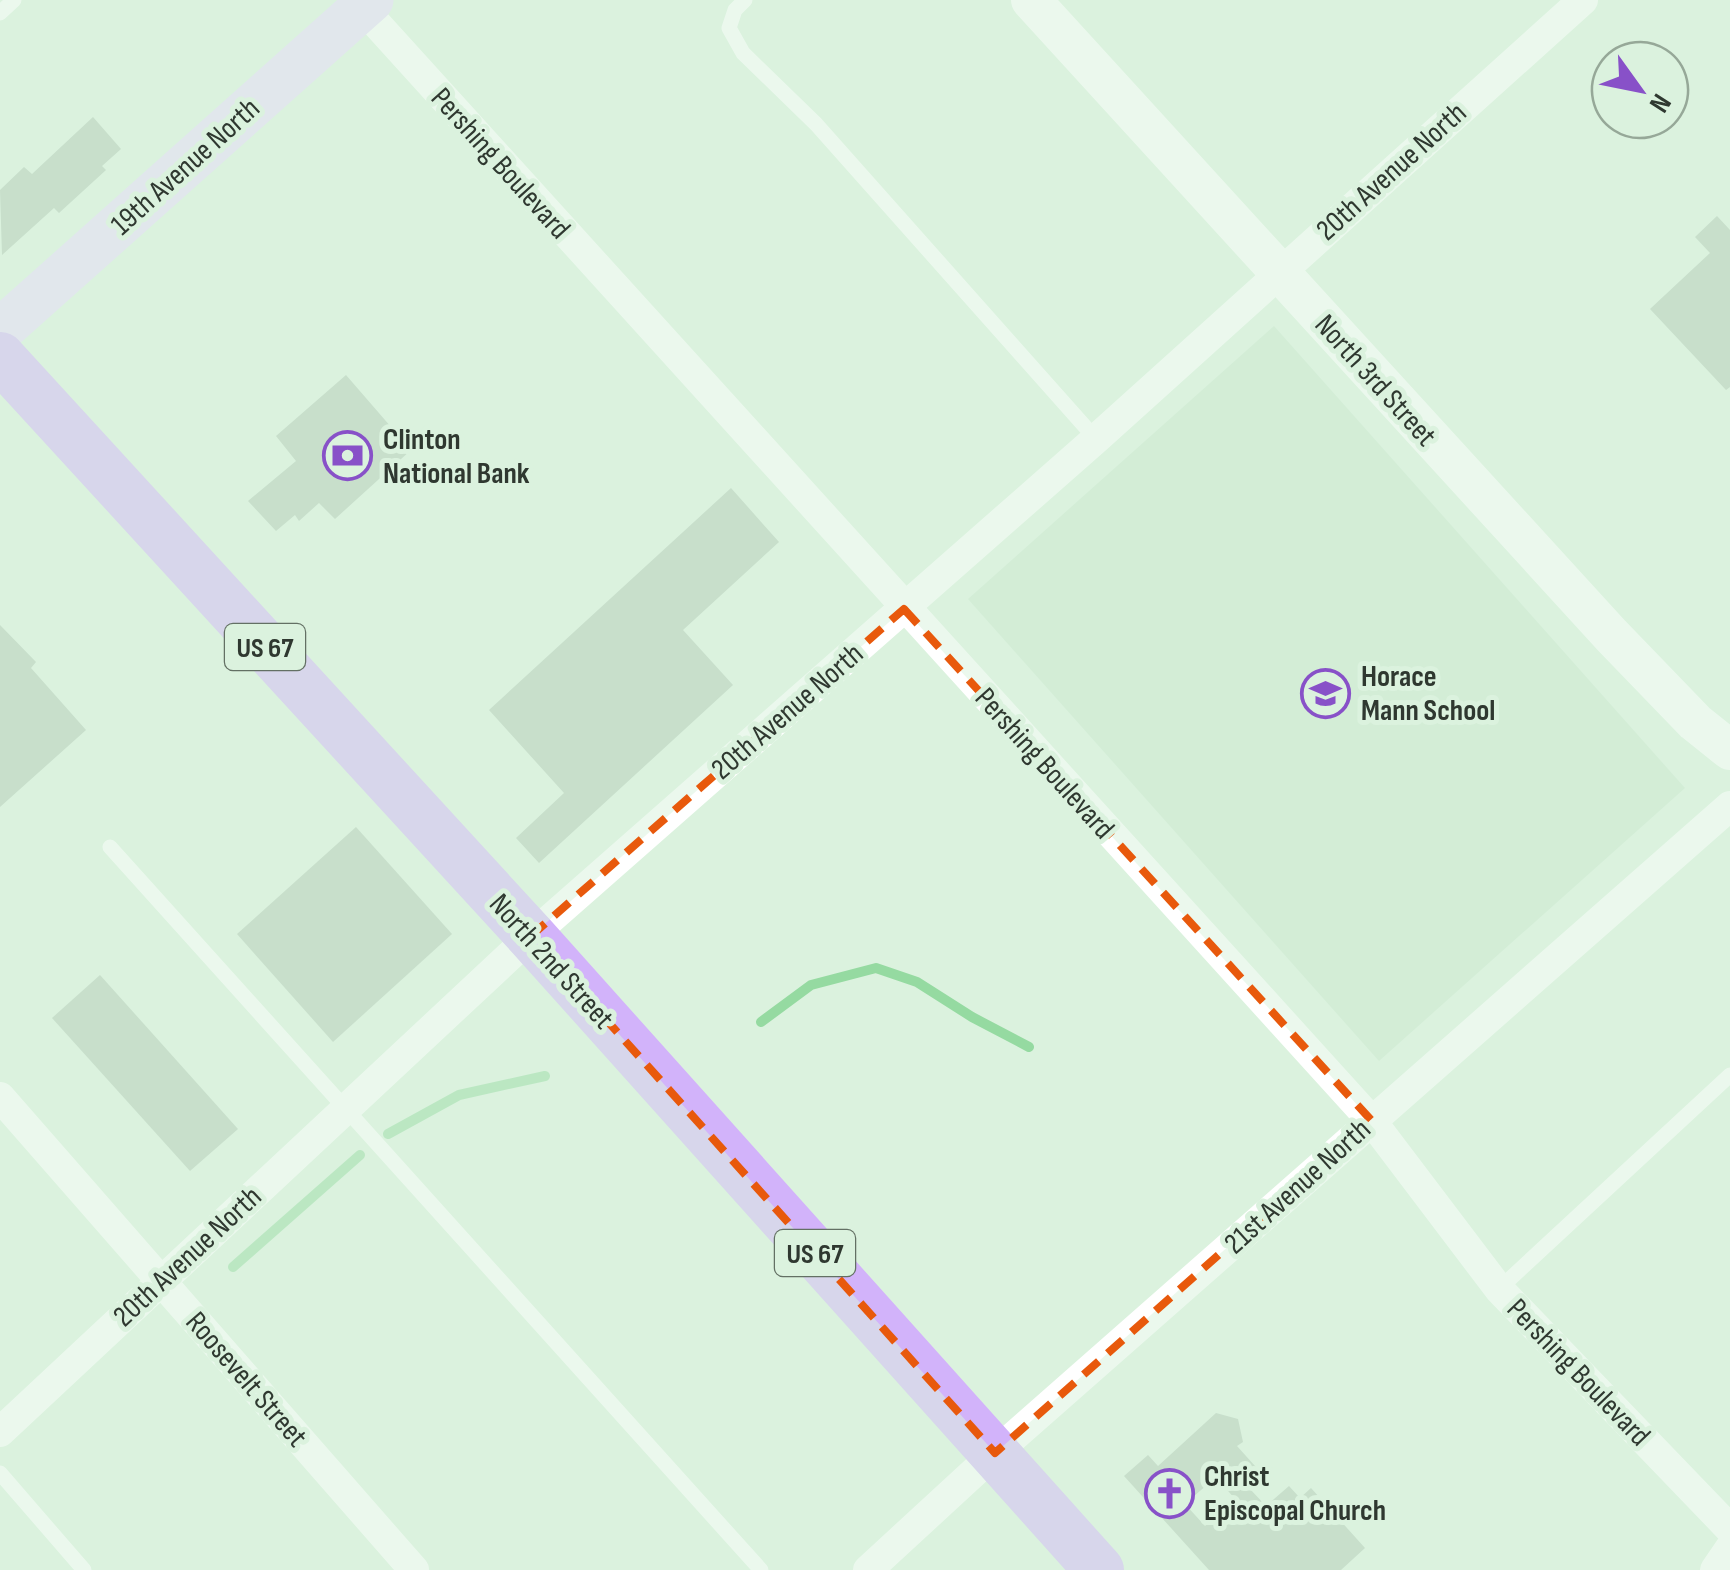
<svg xmlns="http://www.w3.org/2000/svg" width="1730" height="1570" viewBox="0 0 1730 1570" font-family="'Sofia Sans Condensed',sans-serif">
  <style>
    .built { fill: #cae6cd }
    .lines { fill: none; stroke-linecap: round; stroke-linejoin: round }
    .stream { stroke: #95daa1; stroke-width: 10 }
    .building { fill: #b1c7b4; fill-rule: evenodd }
    .service { stroke: #fff; stroke-width: 15 }
    .minor { stroke: #fff; stroke-width: 30 }
    .tertiary { stroke: #fff; stroke-width: 40 }
    .secondary { stroke: #e8d9fd; stroke-width: 45 }
    .primary { stroke: #d2b3fa; stroke-width: 50 }
    .marked { fill: none; stroke: #e8590c; stroke-width: 8; stroke-dasharray: 20 12; stroke-linejoin: round }
    .labels { text-anchor: middle; stroke-width: 10; stroke-linejoin: round; paint-order: stroke }
    .shield { fill: #dbf2de; stroke: #637064; stroke-width: 2.5 }
    .shield-label { font-size: 28px; font-weight: bold; fill: #2f3830 }
    .street-label { font-size: 30px; fill: #2f3830; stroke: #dbf2de }
    .poi-label { font-size: 30px; font-weight: bold; fill: #2f3830; stroke: #dbf2de; text-anchor: start }
  </style>
  <rect width="100%" height="100%" fill="#dbf2de"/>
  <!-- built -->
  <path class="built" d="M 1274,326 L 1685,788 L 1379,1061 L 968,599 Z"/>
  <g class="lines">
    <!-- stream -->
    <g class="stream">
      <path d="M 761,1022 L 811,985 L 876,968 L 917,982 L 972,1017 L 1029,1047"/>
      <path d="M 388,1134 L 459,1095 L 545,1076"/>
      <path d="M 233,1267 L 360,1155"/>
    </g>
  </g>
  <!-- building -->
  <g class="building">
    <path d="M 93,117 L 121,149 L 102,166 L 106,170 L 59,213 L 54,208 L 2,255 L 0,190 L 24,167 L 32,174 Z"/>
    <path d="M 1717,216 L 1730,230 L 1730,387 L 1726,390 L 1650,309 L 1710,253 L 1695,237 Z"/>
    <path d="M 346,375 L 411,450 L 335,519 L 319,503 L 299,521 L 295,515 L 276,531 L 248,501 L 296,461 L 276,436 Z"/>
    <path d="M 731,488 L 779,542 L 683,630 L 733,685 L 539,863 L 516,838 L 564,793 L 489,710 Z"/>
    <path d="M 0,625 L 36,662 L 31,668 L 86,730 L 0,807 Z"/>
    <path d="M 356,827 L 452,934 L 333,1042 L 237,934 Z"/>
    <path d="M 100,975 L 238,1129 L 190,1171 L 52,1018 Z"/>
    <path d="M 1216,1413 L 1238,1419 L 1243,1442 L 1237,1446 L 1264,1476 L 1250,1489 L 1266,1506 L 1289,1486 L 1300,1498 L 1311,1488 L 1365,1548 L 1341,1570 L 1209,1570 L 1124,1476 L 1148,1455 L 1158,1466 ZM 1216,1477 L 1235,1499 L 1205,1526 L 1185,1504 Z"/>
  </g>
  <g class="lines">
    <!-- service -->
    <g class="service">
      <path d="M 745,0 L 735,10 L 729,28 L 743,53 L 816,124 L 1096,439"/>
      <path d="M 0,13 L 14,0"/>
      <path d="M 110,847 L 761,1570"/>
      <path d="M 1499,1289 L 1730,1075"/>
      <path d="M 0,1473 L 84,1570"/>
    </g>
    <!-- minor -->
    <g class="minor">
      <path d="M 355,0 L 1371,1120 L 1499,1289 L 1730,1529"/>
      <path d="M 0,1097 L 414,1570"/>
      <path d="M 0,1432 L 531,936 L 1096,439 L 1583,0"/>
      <path d="M 868,1570 L 995,1453 L 1730,806"/>
      <path d="M 1715,1570 L 1730,1548"/>
    </g>
    <!-- tertiary -->
    <path class="tertiary" d="M 1031,0 L 1611,635 L 1695,722 L 1730,750"/>
    <!-- secondary -->
    <path class="secondary" d="M 0,331 L 371,0"/>
    <!-- primary -->
    <path class="primary" d="M 0,357 L 531,936 L 1099,1570"/>
  </g>
  <!-- marked area -->
  <path d="M0 0H1730V1570H0ZM 904,609 L 1371,1120 L 995,1453 L 531,936 Z" fill="#dbf2de" fill-opacity=".55" fill-rule="evenodd"/>
  <path class="marked" d="M 904,609 L 1371,1120 L 995,1453 L 531,936 Z"/>
  <!-- icons -->
  <defs>
    <symbol id="bank-ring" viewBox="-11 -11 22 22"><circle r="9.5" fill="#dbf2de" stroke="#8851c8" stroke-width="1.5"/><path d="M-6-4H6V4H-6ZM0-2.3a2.3 2.3 0 1 0 0 4.6a2.3 2.3 0 1 0 0-4.6Z" fill="#8851c8"/></symbol>
    <symbol id="school-ring" viewBox="-11 -11 22 22"><circle r="9.5" fill="#dbf2de" stroke="#8851c8" stroke-width="1.5"/><path d="M0-5L7-2L0 1L-7-2ZM-4 1L0 2.5L4 1V4Q0 6-4 4Z" fill="#8851c8"/></symbol>
    <symbol id="church-ring" viewBox="-11 -11 22 22"><circle r="9.5" fill="#dbf2de" stroke="#8851c8" stroke-width="1.5"/><path d="M-1.2-6h2.4v3.5h3.3v2.4h-3.3V6h-2.4V-.1h-3.3v-2.4h3.3Z" fill="#8851c8"/></symbol>
  </defs>
  <g fill-rule="evenodd">
    <use href="#bank-ring" x="320" y="428" width="55" height="55"/>
    <use href="#school-ring" x="1298" y="666" width="55" height="55"/>
    <use href="#church-ring" x="1142" y="1466" width="55" height="55"/>
  </g>
  <g class="labels">
    <!-- shield labels -->
    <g class="shield">
      <rect x="225" y="624" width="80" height="46" rx="8"/>
      <rect x="775" y="1230" width="80" height="46" rx="8"/>
    </g>
    <g class="shield-label">
      <text x="265" y="657">US 67</text>
      <text x="815" y="1263">US 67</text>
    </g>
    <!-- street labels -->
    <g class="street-label">
      <text transform="translate(501 163) rotate(48)" y="10">Pershing Boulevard</text>
      <text transform="translate(185 166) rotate(-42)" y="10">19th Avenue North</text>
      <text transform="translate(1391 171) rotate(-42)" y="10">20th Avenue North</text>
      <text transform="translate(1376 380) rotate(48)" y="10">North 3rd Street</text>
      <text transform="translate(787 711) rotate(-41)" y="10">20th Avenue North</text>
      <text transform="translate(1045 763) rotate(48)" y="10">Pershing Boulevard</text>
      <text transform="translate(552 961) rotate(48)" y="10">North 2nd Street</text>
      <text transform="translate(1297 1186) rotate(-42)" y="10">21st Avenue North</text>
      <text transform="translate(187 1256) rotate(-43)" y="10">20th Avenue North</text>
      <text transform="translate(1579 1372) rotate(46)" y="10">Pershing Boulevard</text>
      <text transform="translate(247 1379) rotate(49)" y="10">Roosevelt Street</text>
    </g>
    <!-- poi labels -->
    <g class="poi-label">
      <text x="383" y="449">Clinton<tspan x="383" dy="34">National Bank</tspan></text>
      <text x="1361" y="686">Horace<tspan x="1361" dy="34">Mann School</tspan></text>
      <text x="1204" y="1486">Christ<tspan x="1204" dy="34">Episcopal Church</tspan></text>
    </g>
  </g>
  <!-- north arrow -->
  <g transform="translate(1640 90) rotate(123)"><circle r="48" fill="#dbf2de" stroke="#96a898" stroke-width="2.5"/>
  <path d="M0-8L18 38L0 25L-18 38Z" fill="#8851c8"/>
  <text y="-15" font-size="28" font-weight="bold" text-anchor="middle" fill="#2f3830">N</text>
  </g>
</svg>
